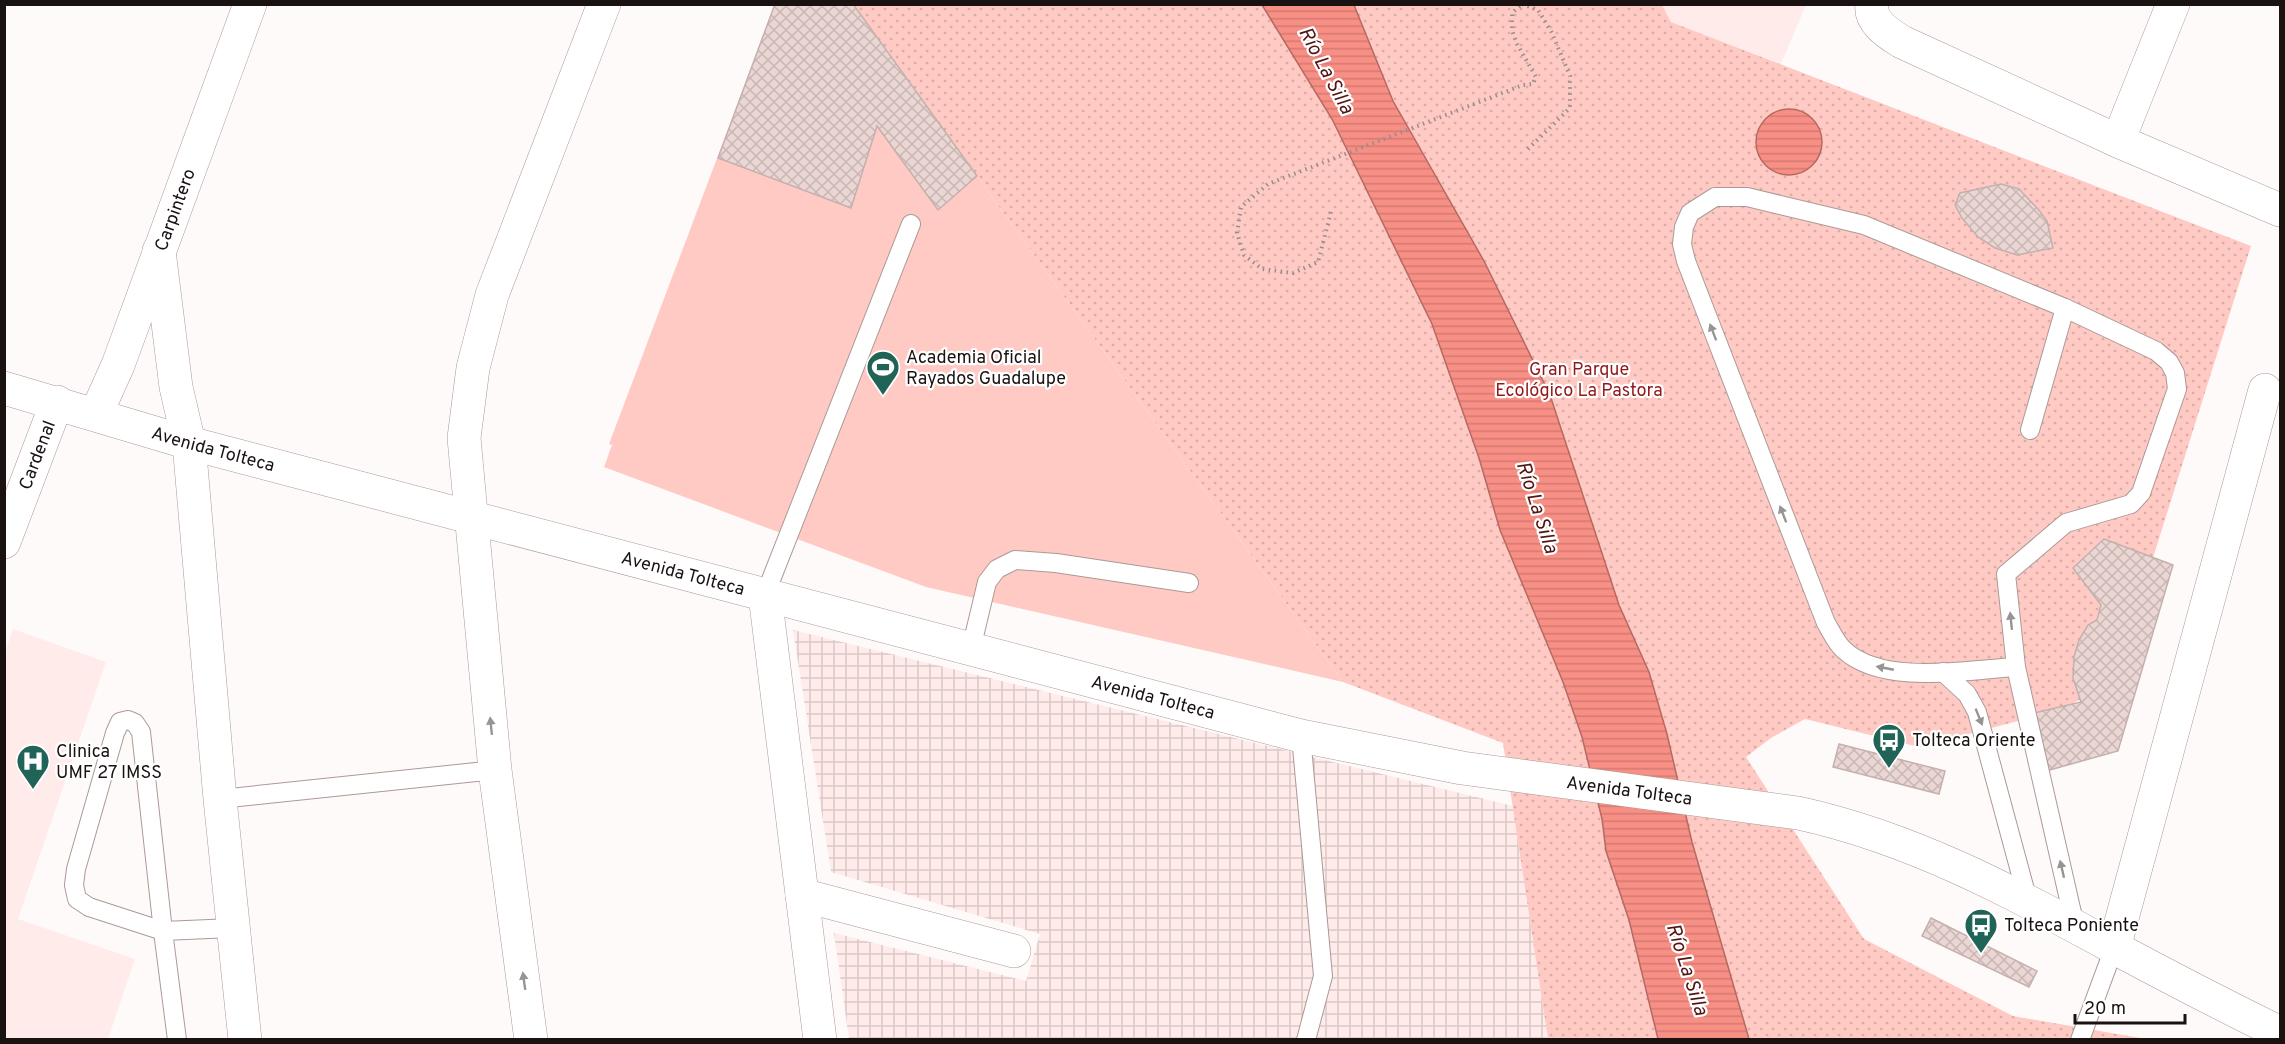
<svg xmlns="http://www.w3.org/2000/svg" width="2285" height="1044" viewBox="0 0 2285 1044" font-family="Overpass,sans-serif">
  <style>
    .built { fill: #ffecea }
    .industrial { fill: url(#industrial-grid) }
    .park { fill: url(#park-dots) }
    .pitch { fill: #ffcac3 }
    .water { fill: url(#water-rules); stroke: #b46a62; stroke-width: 1.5 }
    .building { fill: url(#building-cross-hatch); stroke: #c4b0ae; stroke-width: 1.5 }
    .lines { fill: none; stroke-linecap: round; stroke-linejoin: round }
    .service-casing { stroke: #ac9996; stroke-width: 20 }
    .minor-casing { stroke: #ac9996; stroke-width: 34 }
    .tertiary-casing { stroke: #ac9996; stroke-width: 34 }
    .path { stroke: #948e8e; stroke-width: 4; stroke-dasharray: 1.5 4.5; stroke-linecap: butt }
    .service { stroke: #fff; stroke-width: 18 }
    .minor { stroke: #fff; stroke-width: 33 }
    .tertiary { stroke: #fff; stroke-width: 33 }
    .oneway { fill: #989494 }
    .labels { text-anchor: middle; stroke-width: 4.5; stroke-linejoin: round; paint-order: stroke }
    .street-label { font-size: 18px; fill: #191211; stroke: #fff }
    .poi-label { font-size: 18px; fill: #191211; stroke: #fff; text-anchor: start }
    .park-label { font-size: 18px; fill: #93181b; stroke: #fff }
    .water-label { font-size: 20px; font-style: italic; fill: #531412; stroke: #fff }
  </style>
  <defs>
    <pattern id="industrial-grid" width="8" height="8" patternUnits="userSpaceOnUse" patternTransform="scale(1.5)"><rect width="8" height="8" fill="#ffecea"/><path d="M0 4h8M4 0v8" fill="none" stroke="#dac9c8"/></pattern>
    <pattern id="park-dots" width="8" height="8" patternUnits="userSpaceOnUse" patternTransform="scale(1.5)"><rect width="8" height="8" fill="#ffcac3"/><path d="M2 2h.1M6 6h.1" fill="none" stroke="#daaca6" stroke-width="1.8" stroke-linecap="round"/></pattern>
    <pattern id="water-rules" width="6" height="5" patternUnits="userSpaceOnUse" patternTransform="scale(1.5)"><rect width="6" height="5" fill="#f78f85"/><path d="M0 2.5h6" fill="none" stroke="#d37a72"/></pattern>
    <pattern id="building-cross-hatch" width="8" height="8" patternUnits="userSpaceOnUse" patternTransform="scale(1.5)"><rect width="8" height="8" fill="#ead6d3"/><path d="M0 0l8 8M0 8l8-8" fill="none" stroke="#c8b7b4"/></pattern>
  </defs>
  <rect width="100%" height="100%" fill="#fffafa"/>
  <!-- built -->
  <g class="built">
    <path d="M 1662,5 L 1806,5 L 1781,64 L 1671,22 Z"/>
    <path d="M 13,629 L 106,662 L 18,919 L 135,959 L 108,1039 L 5,1039 L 4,655 Z"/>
  </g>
  <!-- industrial -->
  <path class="industrial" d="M 793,630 L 1513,806 L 1548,1039 L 849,1039 L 834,933 L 1026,981 L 1040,934 L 831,872 Z"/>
  <!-- park -->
  <path class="park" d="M 853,5 L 1662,5 L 1671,22 L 2251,246 L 2114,682 L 2060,710 L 1919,747 L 1805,719 L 1771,738 L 1746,757 L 1864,939 L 2013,1016 L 2146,1039 L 1548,1039 L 1503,743 L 1343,682 Z"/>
  <!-- pitch -->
  <path class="pitch" d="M 775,5 L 853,5 L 1343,682 L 926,587 L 604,467 L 612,445 L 609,444 Z"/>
  <!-- water -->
  <g class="water">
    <path d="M 1262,5 L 1354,5 L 1393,101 L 1484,261 L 1550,395 L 1619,605 L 1649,672 L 1667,734 L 1692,842 L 1749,1039 L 1658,1039 L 1629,920 L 1606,851 L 1602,819 L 1582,737 L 1563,682 L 1500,530 L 1479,458 L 1432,324 L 1332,119 Z"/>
    <circle cx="1789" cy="142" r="33"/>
  </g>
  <!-- building -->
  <g class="building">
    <path d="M 775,4 L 853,4 L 977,176 L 938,210 L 877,126 L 851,208 L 718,158 Z"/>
    <path d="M 2001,184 L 2019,189 L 2038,209 L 2047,221 L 2053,248 L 2017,255 L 1995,248 L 1978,237 L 1962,218 L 1955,205 L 1960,193 Z"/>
    <path d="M 2104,539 L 2173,565 L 2118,751 L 2046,771 L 2034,713 L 2081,702 L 2073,678 L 2074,657 L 2079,640 L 2088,625 L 2097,620 L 2101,605 L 2073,568 Z"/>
    <path d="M 1839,744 L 1945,771 L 1939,794 L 1833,767 Z"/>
    <path d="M 1931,918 L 2037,971 L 2029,987 L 1922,936 Z"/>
  </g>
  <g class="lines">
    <defs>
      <g id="service">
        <path d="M 2030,430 L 2065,308"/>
        <path d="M 765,595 L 911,224"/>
        <path d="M 971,649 L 987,582 L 997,569 L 1015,560 L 1056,563 L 1189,583"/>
        <path d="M 2016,667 C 1967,670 1883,686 1844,650 C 1836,643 1831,631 1826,623 L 1686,261 L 1682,244 L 1684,227 L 1690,213 L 1715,197 L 1747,197 L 1864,225 L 2065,308 L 2156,351 L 2169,362 L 2175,373 L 2177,389 L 2141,493 L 2131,504 L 2066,523 L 2006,574 L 2016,667 L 2075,926"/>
        <path d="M 1943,672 L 1967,694 L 1977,712 L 2028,901"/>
        <path d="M 128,720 L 135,723 L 141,732 L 163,931 L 89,907 L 77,899 L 74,885 L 76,869 L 115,733 L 120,722 Z"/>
        <path d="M 1301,736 L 1323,976 L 1306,1040"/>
        <path d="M 220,799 L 495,770"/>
        <path d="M 177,1040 L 163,931 L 233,928"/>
        <path d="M 2080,1040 L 2114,948"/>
      </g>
      <g id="minor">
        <path d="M 1872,4 C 1869,22 1889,34 1902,42 L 2118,141 L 2280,210"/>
        <path d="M 2118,141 L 2173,4"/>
        <path d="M 159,251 L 176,387 L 189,443 L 220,799 L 245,1040"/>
        <path id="s1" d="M 96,414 L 118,365 L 250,4"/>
        <path id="s2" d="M 4,542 L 57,402"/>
        <path d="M 765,595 L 820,1040"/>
        <path d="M 802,895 L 1014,951"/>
        <path d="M 2114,948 L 2265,390"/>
        <path d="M 531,1040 L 495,770 L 464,438 L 473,368 L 492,295 L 604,4"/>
      </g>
      <g id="tertiary">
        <path id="s3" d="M 4,388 L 189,443 L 1301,736 L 1462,768 L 1798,813 C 1913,838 2012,892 2115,948 C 2169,977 2225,1006 2280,1033"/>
      </g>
    </defs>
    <!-- service casing -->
    <use href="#service" class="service-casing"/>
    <!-- minor casing -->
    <use href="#minor" class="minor-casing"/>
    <!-- tertiary casing -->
    <use href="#tertiary" class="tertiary-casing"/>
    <!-- path -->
    <g class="path">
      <path d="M 1522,4 L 1538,10 L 1552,33 L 1570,76 L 1570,108 L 1525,152"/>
      <path d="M 1331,212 L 1318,262 L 1293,273 L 1262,269 L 1244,255 L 1237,233 L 1241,207 L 1268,184 L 1523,85 L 1533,84 L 1536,77 L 1517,44 L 1512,30 L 1512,13 L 1522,4"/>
    </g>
    <!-- service -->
    <use href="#service" class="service"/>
    <!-- minor -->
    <use href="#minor" class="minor"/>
    <!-- tertiary -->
    <use href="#tertiary" class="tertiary"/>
  </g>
  <!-- one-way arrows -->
  <defs><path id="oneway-solid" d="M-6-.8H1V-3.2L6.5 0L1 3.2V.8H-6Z" transform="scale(1.5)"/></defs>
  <g class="oneway">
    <use href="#oneway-solid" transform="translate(1713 332) rotate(-111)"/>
    <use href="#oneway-solid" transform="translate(1783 514) rotate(-111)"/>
    <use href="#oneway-solid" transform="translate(2011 621) rotate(-96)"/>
    <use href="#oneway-solid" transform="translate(1885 668) rotate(-169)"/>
    <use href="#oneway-solid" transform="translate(1979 717) rotate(68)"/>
    <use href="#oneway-solid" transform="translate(491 726) rotate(-96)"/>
    <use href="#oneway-solid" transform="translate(2062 869) rotate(-103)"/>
    <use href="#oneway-solid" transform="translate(524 981) rotate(-98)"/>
  </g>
  <!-- icons -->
  <defs>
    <symbol id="stadium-pin" viewBox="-11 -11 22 30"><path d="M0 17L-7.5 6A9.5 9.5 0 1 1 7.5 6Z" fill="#1f6456" stroke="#fff"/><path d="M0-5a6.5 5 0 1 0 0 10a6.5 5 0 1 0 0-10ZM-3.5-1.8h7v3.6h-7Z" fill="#fff"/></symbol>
    <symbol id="bus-pin" viewBox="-11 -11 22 30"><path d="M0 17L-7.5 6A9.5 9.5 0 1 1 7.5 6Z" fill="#1f6456" stroke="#fff"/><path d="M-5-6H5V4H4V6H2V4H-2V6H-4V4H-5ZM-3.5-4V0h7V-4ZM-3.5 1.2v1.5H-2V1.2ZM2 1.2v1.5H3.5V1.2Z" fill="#fff"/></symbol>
    <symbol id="hospital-pin" viewBox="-11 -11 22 30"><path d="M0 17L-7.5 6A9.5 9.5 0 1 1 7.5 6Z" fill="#1f6456" stroke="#fff"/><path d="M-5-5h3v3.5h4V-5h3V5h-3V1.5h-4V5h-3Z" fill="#fff"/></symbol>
  </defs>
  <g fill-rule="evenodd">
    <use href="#stadium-pin" x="864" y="348" width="38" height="52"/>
    <use href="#bus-pin" x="1870" y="721" width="38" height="52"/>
    <use href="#hospital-pin" x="14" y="742" width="38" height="52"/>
    <use href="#bus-pin" x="1962" y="906" width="38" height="52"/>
  </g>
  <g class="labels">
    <!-- street labels -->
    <g class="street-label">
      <text dy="6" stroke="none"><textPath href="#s1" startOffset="219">Carpintero</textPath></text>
      <text dy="6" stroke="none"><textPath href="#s3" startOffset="218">Avenida Tolteca</textPath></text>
      <text dy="6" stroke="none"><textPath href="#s2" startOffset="93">Cardenal</textPath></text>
      <text dy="6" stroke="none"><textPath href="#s3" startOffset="704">Avenida Tolteca</textPath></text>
      <text dy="6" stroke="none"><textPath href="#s3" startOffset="1190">Avenida Tolteca</textPath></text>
      <text dy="6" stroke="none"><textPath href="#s3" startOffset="1676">Avenida Tolteca</textPath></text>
    </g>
    <!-- poi labels -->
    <g class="poi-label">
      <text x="906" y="363">Academia Oficial<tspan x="906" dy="21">Rayados Guadalupe</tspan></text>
      <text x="1912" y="746">Tolteca Oriente</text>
      <text x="56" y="757">Clinica<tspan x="56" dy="21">UMF 27 IMSS</tspan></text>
      <text x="2004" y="931">Tolteca Poniente</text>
    </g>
    <!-- park labels -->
    <g class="park-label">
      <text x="1579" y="375">Gran Parque<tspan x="1579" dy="21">Ecológico La Pastora</tspan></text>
    </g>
    <!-- water labels -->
    <g class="water-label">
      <text transform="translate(1327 70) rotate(62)" y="7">Río La Silla</text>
      <text transform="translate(1538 507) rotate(72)" y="7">Río La Silla</text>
      <text transform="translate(1688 969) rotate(72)" y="7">Río La Silla</text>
    </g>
  </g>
  <!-- border -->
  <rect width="2285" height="1044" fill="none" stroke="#191211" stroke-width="12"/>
  <!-- scale -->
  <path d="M2075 1014v9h110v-9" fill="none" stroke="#191211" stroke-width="3"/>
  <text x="2084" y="1014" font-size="18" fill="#191211" stroke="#ffffff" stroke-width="4.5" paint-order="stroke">20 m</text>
</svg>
